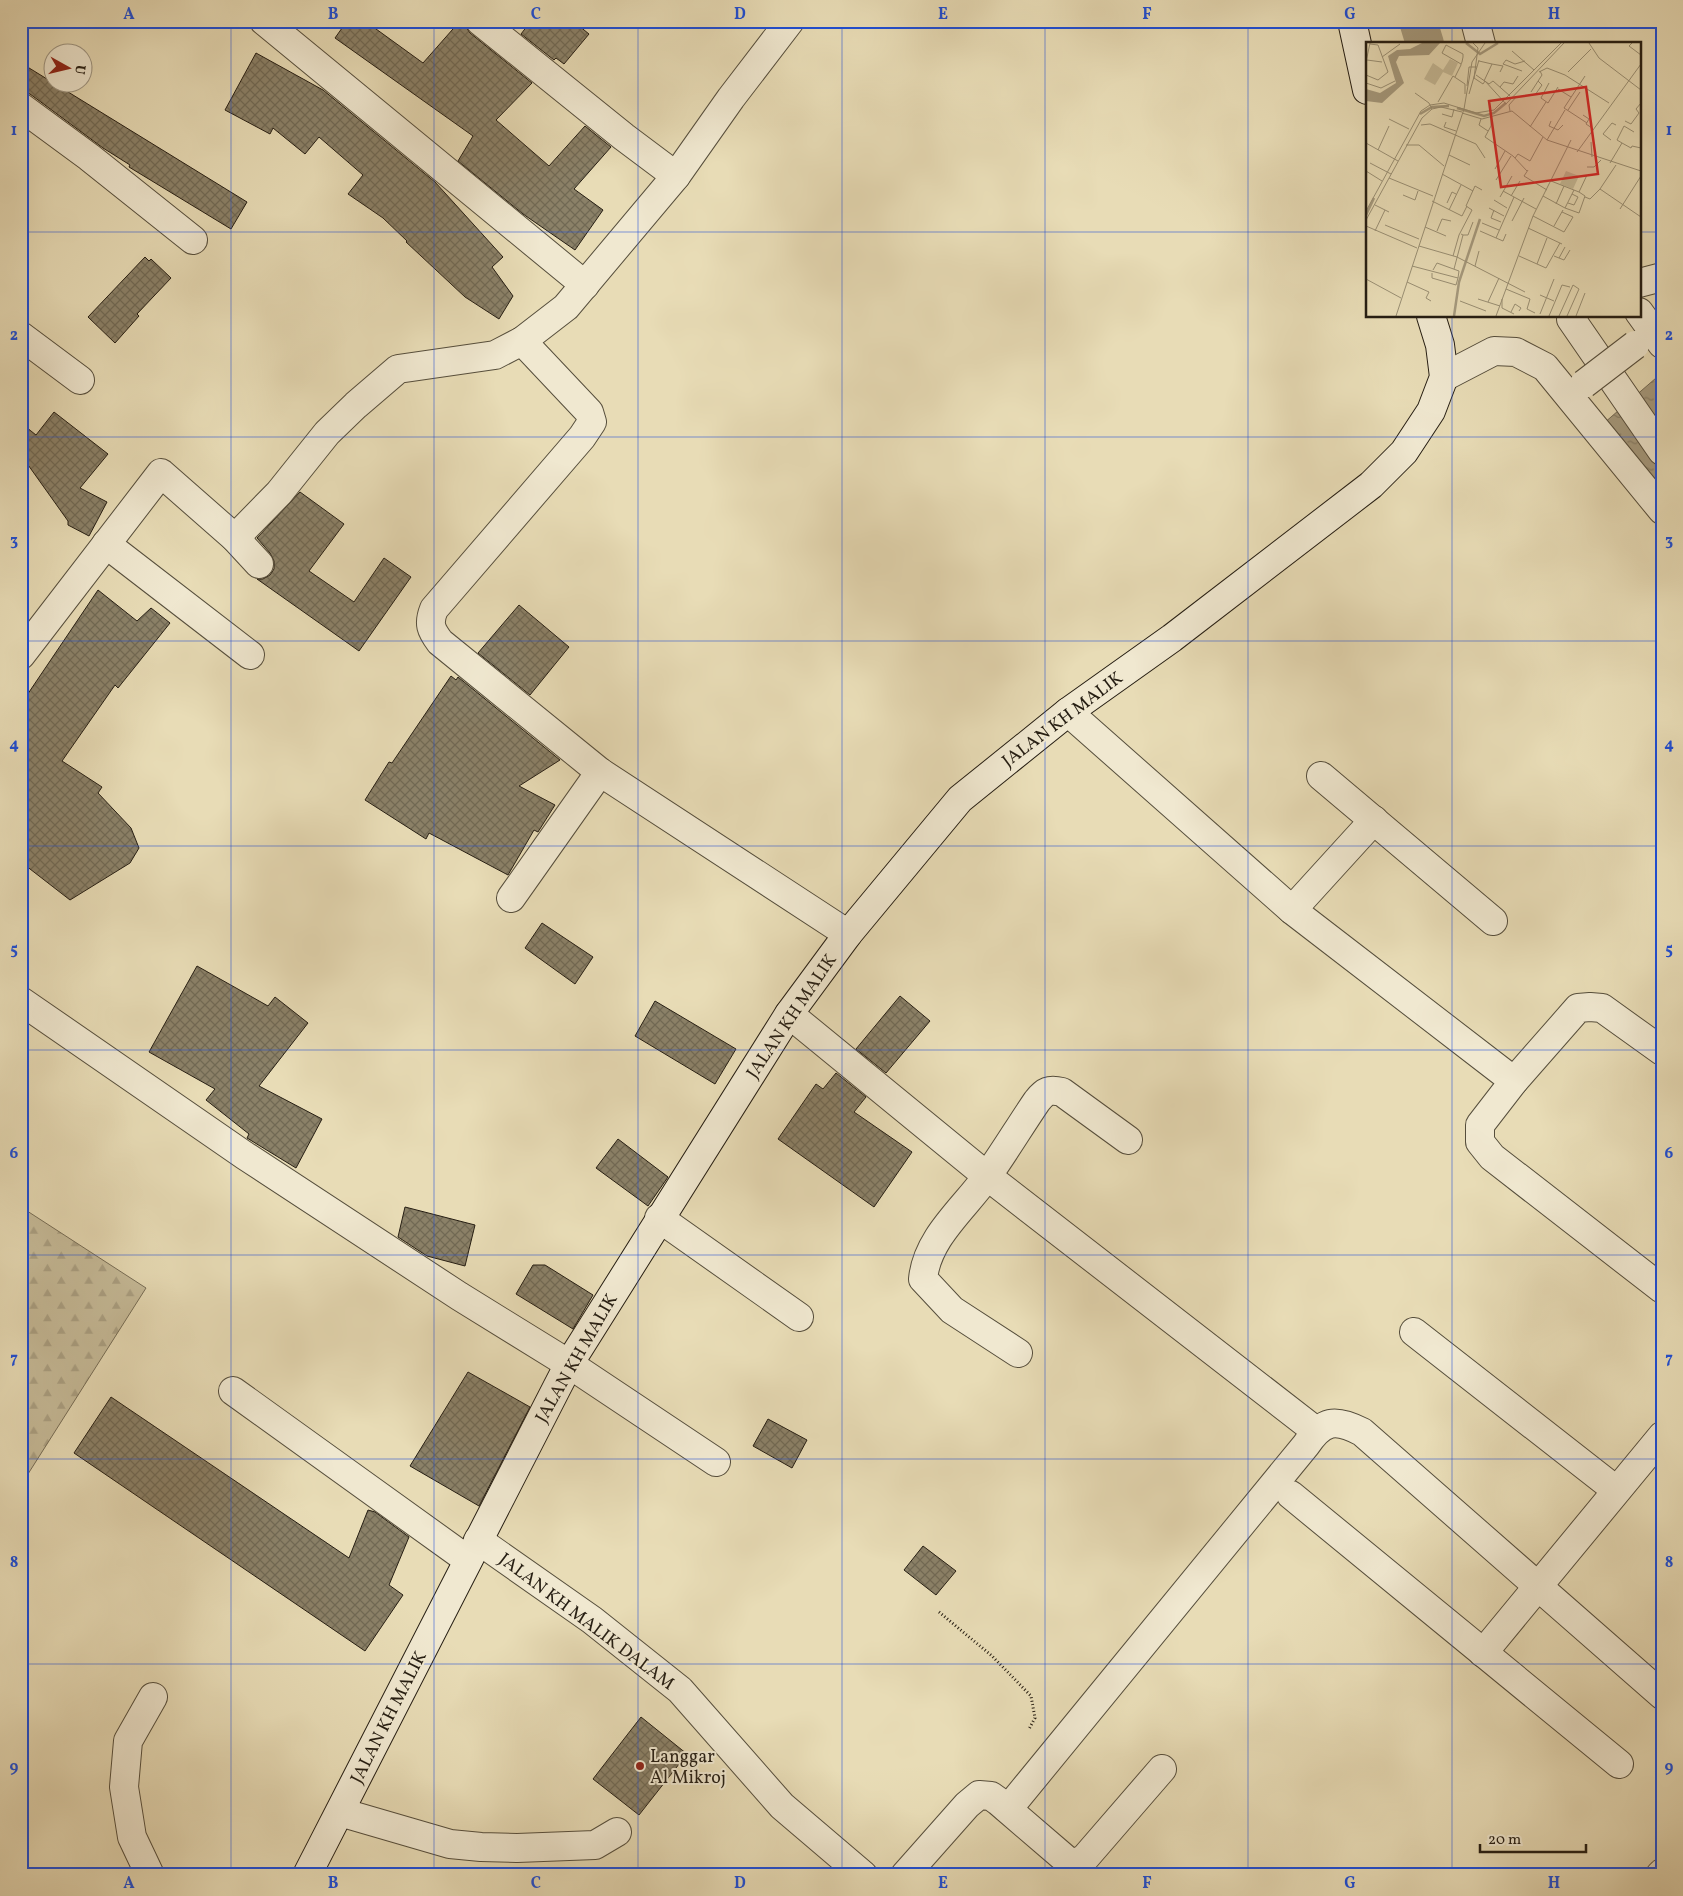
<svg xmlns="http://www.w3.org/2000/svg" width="1683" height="1896" viewBox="0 0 1683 1896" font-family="Vollkorn,serif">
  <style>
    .forest { fill: url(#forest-firs); stroke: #766d56 }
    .water { fill: url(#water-ripples); stroke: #736954 }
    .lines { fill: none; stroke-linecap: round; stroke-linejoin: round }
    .canal { stroke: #a69b7f; stroke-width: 38 }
    .building { fill: url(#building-cross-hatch); stroke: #261e13 }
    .street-casing { stroke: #564e3c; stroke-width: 30 }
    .secondary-casing { stroke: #261e13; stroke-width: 30 }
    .path { stroke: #261e13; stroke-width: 3; stroke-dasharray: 1 2.5; stroke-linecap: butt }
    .street { stroke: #f0e8d0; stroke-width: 28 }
    .secondary { stroke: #f0e8d0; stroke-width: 28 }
    .street-bridge-casing { stroke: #564e3c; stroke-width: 30; stroke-linecap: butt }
    .street-bridge { stroke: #f0e8d0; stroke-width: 28 }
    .grid { fill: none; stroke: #1d4ed8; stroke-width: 1; stroke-opacity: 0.55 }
    .poi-dot { fill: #8f2418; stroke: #f0e8d0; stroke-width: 2 }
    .labels { text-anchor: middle; stroke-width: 4; stroke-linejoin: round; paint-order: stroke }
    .street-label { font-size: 18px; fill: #261e13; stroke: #f0e8d0 }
    .poi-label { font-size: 18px; fill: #261e13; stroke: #f0e8d0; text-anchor: start }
    .inset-river { fill: none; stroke: #a69b7f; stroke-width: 2.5 }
    .inset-road { fill: none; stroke: #9a9075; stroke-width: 1 }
    .view { fill: #d62828; fill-opacity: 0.15; stroke: #d62828; stroke-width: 2.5 }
    .inset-edge { fill: none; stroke: #261e13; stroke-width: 2.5 }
    .neatline { fill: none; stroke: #1d4ed8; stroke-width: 2 }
    .grid-label { font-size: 16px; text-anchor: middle; font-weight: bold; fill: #1d4ed8 }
  </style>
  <defs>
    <pattern id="forest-firs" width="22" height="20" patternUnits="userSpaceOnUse" patternTransform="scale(1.25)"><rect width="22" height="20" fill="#c7bc9a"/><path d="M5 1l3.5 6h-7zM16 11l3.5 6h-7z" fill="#aba184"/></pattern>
    <pattern id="water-ripples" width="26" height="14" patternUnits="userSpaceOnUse" patternTransform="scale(1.25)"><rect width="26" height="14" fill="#a69b7f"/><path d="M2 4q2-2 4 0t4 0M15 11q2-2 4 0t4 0" fill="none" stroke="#877e67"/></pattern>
    <pattern id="building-cross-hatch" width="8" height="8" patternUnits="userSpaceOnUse" patternTransform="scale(1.25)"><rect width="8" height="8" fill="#8b8168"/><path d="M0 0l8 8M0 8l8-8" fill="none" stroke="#716954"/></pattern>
  </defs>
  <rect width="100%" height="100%" fill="#e8dcb6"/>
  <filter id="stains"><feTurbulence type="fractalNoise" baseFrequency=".004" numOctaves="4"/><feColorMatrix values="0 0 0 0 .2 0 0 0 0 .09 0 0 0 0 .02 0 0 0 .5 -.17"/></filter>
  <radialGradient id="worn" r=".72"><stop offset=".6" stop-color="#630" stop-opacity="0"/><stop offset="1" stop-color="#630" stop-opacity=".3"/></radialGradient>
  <!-- forest -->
  <path class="forest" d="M 21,1207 L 146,1288 L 21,1485 Z"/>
  <!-- water -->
  <path class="water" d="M 1656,378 L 1662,386 L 1662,512 L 1596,430 Z"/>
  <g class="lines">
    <!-- canal -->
    <path class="canal" d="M 1418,21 L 1425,44"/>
  </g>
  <!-- building -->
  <g class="building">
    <path d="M 347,21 L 365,21 L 423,63 L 460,21 L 462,21 L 470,33 L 532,83 L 496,120 L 549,166 L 585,126 L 611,147 L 574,189 L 603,210 L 575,250 L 523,214 L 458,161 L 473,136 L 335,38 Z"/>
    <path d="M 531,21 L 573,21 L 589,34 L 564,64 L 556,58 L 554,60 L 521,34 Z"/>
    <path d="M 256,53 L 323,90 L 435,182 L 503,257 L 492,267 L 513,296 L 499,319 L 465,297 L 406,242 L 407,241 L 383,218 L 348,194 L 363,175 L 319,137 L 305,154 L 273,128 L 270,134 L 225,110 Z"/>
    <path d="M 21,63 L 247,202 L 231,229 L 129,167 L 130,165 L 103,148 L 30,94 L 21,92 Z"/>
    <path d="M 145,257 L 149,261 L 151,259 L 171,278 L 137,314 L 139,316 L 115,343 L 88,317 Z"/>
    <path d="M 54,412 L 108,454 L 80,488 L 107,502 L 89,536 L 68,525 L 68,521 L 21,455 L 21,423 L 36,435 Z"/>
    <path d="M 300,492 L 344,524 L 309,571 L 354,602 L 384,558 L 411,577 L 359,651 L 257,579 L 263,579 L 270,575 L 274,569 L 274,561 L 270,553 L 257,538 Z"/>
    <path d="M 98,590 L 137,621 L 151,608 L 170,623 L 118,688 L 115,685 L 62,761 L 102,787 L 98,793 L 131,828 L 139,848 L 130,863 L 70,900 L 21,862 L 21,704 Z"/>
    <path d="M 519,605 L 569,647 L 530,695 L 478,653 Z"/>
    <path d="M 451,676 L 456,680 L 458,677 L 560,760 L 519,786 L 555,805 L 538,832 L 534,830 L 508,875 L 429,833 L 426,839 L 365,800 L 389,762 L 392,763 Z"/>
    <path d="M 542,923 L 593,957 L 575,984 L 525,948 Z"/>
    <path d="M 197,966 L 268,1006 L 275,997 L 308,1023 L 259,1086 L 322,1119 L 296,1168 L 247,1138 L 249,1134 L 206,1100 L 215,1089 L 149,1052 Z"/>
    <path d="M 900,996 L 930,1021 L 886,1073 L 856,1049 Z"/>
    <path d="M 655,1001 L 736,1049 L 715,1084 L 635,1036 Z"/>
    <path d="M 836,1073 L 866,1097 L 854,1112 L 912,1152 L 874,1207 L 778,1139 L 816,1084 L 823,1089 Z"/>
    <path d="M 618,1139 L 668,1177 L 648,1206 L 596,1168 Z"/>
    <path d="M 405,1207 L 475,1225 L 465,1266 L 427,1256 L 398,1237 Z"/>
    <path d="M 533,1265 L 545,1265 L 593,1295 L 573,1329 L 516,1294 Z"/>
    <path d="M 468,1372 L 530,1407 L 479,1506 L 410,1466 Z"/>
    <path d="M 111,1397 L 349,1558 L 368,1510 L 375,1512 L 409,1537 L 389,1585 L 403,1595 L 365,1651 L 74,1453 Z"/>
    <path d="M 768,1419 L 807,1440 L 792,1468 L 753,1446 Z"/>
    <path d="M 923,1546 L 956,1571 L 936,1595 L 904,1570 Z"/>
    <path d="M 641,1717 L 687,1754 L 639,1815 L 593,1779 Z"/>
  </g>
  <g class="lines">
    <defs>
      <g id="street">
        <path d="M 264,21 L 585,285"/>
        <path d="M 480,21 L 624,137 L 676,176"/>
        <path d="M 1475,21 L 1481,44"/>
        <path d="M 21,107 L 89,157 L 193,240"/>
        <path d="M 1639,283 L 1662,277"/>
        <path d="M 1639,312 L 1662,344"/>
        <path d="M 1574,316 L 1571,319 L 1662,451"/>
        <path d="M 21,336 L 80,380"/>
        <path d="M 522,341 L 589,412 L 592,422 L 582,437 L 434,609 C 428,624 431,630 440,642 L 600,772 L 848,934"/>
        <path d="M 1444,377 L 1494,351 L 1516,352 L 1545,367 L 1662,510"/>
        <path d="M 235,538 L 279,493 L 327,433 L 356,405 L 398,369 L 495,355 L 522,341 L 566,307 L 676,176 L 731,98 L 790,21"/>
        <path d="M 106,544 L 250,655"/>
        <path d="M 21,655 L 161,473 L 235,538 L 259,564"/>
        <path d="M 1068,712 L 1292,910 L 1514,1081"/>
        <path d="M 1321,776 L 1493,921"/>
        <path d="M 511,898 L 600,772"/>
        <path d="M 1292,910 L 1374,820"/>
        <path d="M 21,1001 L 244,1155 L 459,1296 L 569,1364 L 716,1462"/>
        <path d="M 789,1014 L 987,1176 L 1316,1431"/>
        <path d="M 1662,1051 L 1602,1008 L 1590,1007 L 1578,1008 L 1514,1081 L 1480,1125 L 1480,1142 L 1492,1157 L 1662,1289"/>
        <path d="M 659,1218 L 799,1317"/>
        <path d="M 1414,1332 L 1616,1490"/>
        <path d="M 1018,1353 L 952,1310 L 923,1279 C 927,1237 965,1208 988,1175 C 1005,1151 1020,1126 1037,1101 C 1045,1091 1049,1089 1062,1092 L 1128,1140"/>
        <path d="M 233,1391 L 468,1560"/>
        <path d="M 1291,1495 L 1619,1764"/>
        <path d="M 478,1540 L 592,1620 L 680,1690 L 782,1806 L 863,1875"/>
        <path d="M 1483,1653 L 1662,1436"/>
        <path d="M 1008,1809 L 1306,1445 C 1323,1420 1335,1418 1362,1432 L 1662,1695"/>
        <path d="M 340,1812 L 450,1844 L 481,1847 L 517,1848 L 595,1845 L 617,1832"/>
        <path d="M 150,1875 L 132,1837 L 124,1787 L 128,1741 L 153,1697"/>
        <path d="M 905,1875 L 967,1805 L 979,1795 L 991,1796 L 998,1801 L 1069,1862 L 1076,1863 L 1085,1858 L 1162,1769"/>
        <path d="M 1660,1875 L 1662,1873"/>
      </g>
      <g id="secondary">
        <path d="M 1352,21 L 1367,90"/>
        <path d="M 307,1875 L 569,1364 L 789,1014 L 848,934 L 960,799 L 1068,712 L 1172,638 L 1371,485 L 1404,452 L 1431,411 L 1444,377 L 1440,345 L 1431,316"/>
      </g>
    </defs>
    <!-- street casing -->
    <use href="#street" class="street-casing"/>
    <!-- secondary casing -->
    <use href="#secondary" class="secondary-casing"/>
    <!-- path -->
    <path class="path" d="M 939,1612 L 992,1656 L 1031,1696 L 1035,1718 L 1029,1729"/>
    <!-- street -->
    <use href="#street" class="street"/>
    <!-- secondary -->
    <use href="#secondary" class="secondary"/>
    <defs>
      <path id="street-bridge" d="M 1584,384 L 1635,345"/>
    </defs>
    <!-- street-bridge casing -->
    <use href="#street-bridge" class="street-bridge-casing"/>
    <!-- street-bridge -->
    <use href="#street-bridge" class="street-bridge"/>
  </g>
  <!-- grid -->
  <path class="grid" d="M 231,21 L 231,1875M 434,21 L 434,1875M 638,21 L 638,1875M 842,21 L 842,1875M 1045,21 L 1045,1875M 1248,21 L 1248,1875M 1452,21 L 1452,44M 21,232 L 1367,232M 1639,232 L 1662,232M 1452,316 L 1452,1875M 21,437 L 1662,437M 21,641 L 1662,641M 21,846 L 1662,846M 21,1050 L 1662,1050M 21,1255 L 1662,1255M 21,1459 L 1662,1459M 21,1664 L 1662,1664"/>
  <!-- markers -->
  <circle class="poi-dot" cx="640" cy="1766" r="5"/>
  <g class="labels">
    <!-- street labels -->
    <g class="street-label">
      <text transform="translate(1062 719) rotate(-37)" y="6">JALAN KH MALIK</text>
      <text transform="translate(791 1016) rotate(-56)" y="6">JALAN KH MALIK</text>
      <text transform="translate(576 1358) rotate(-60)" y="6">JALAN KH MALIK</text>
      <text transform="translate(587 1621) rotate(37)" y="6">JALAN KH MALIK DALAM</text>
      <text transform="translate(388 1717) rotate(-63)" y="6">JALAN KH MALIK</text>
    </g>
    <!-- poi labels -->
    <g class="poi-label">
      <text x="650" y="1762">Langgar<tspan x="650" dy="21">Al Mikroj</tspan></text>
    </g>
  </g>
  <!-- overview -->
  <g transform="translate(1366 42)">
    <rect width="275" height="275" fill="#e8dcb6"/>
    <path d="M 200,129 L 213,134 L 207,147 L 194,142 Z" fill="#c7bc9a"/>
    <path d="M 84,17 L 92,21 L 86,34 L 77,30 L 69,43 L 58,37 L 67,21 L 77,28 Z" fill="#c7bc9a"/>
    <path d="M 56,1 L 74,1 L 63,13 L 33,14 L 30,20 L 38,41 L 16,61 L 0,59 L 0,47 L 14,51 L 30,41 L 22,14 L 31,8 L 44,7 Z" fill="#a69b7f"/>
    <path class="inset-river" d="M 100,1 L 114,12 L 132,1M 91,66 L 118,74 L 128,71 L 140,61M 54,72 L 66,65 L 83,64M 0,173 L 8,156M 88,274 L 93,240 L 114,177"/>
    <path class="inset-road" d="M 107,1 L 112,6 L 108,36 L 117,42 L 119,39 L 140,62 L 198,1M 223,1 L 233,16 L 275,48M 266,1 L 263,4 L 275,13 L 275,21M 146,9 L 168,28M 16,15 L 34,2M 1,18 L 16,20M 113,19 L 126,22 L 118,39M 0,20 L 4,1M 126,22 L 137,24 L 134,30M 156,29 L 137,22 L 140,18 L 149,22 L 159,19M 173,30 L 181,26 L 199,33 L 243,61M 202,30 L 225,7M 0,33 L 12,38 L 22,30 L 12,3 L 4,2M 110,33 L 123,42 L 127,39 L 144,54M 219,34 L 198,66 L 221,81M 89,35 L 95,23 L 95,22 L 96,20 L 97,15 L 97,12 L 80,3 L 76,11 L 95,22M 0,41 L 15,46 L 29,39M 183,41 L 175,56 L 182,61 L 192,45M 101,44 L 103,25 L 111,25M 134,45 L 138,40 L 147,42 L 152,34M 192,47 L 205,55M 165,50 L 176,33 L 174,29M 49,51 L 63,61 L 66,67M 103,52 L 113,18M 169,53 L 176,43 L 172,39M 72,60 L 87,34 L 99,42 L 99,52M 202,68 L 214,50M 144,69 L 143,63 L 151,54M 96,71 L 116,77 L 146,69 L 181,98 L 275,129M 76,72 L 86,75 L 88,67M 217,73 L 223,77 L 220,82 L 226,86M 125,76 L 125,84 L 119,95 L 147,114 L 161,129M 23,77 L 43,87M 115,77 L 113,83 L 122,89M 185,79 L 183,84 L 192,88 L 197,83M 259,79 L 265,82 L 273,71 L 270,67 L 275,61M 80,80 L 78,85 L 90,89M 55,83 L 64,82 L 110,102 L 119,116M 164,85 L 180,60M 181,98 L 199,68M 245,98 L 237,92 L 246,81 L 250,83M 225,100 L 226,115M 0,101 L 32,119M 256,101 L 251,98 L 258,84 L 268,90M 40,103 L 53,103 L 78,124M 12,108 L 23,84M 211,110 L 275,22M 83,113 L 104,123M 149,116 L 152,112 L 164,119 L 177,95M 4,121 L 25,132M 244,121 L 256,101 L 265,106 L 266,104 L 275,106M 221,125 L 228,125 L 235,118M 129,127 L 139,109M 162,128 L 158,134 L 181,148M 0,129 L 16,139M 76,132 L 107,149M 23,136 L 67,154M 130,138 L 145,114M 185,139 L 213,150 L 221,133M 234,147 L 275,175M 137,149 L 170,167M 37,153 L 49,158 L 52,149M 145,154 L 154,139M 177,154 L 199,166 L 208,148M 134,155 L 146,134M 219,155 L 224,157 L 234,147 L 250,123M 128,158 L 141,166M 66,159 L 96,174 L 101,164M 81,161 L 86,150 L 90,152M 202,161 L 208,163 L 212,155 L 206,152M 190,162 L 198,144M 9,163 L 23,170M 123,166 L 138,174M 199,166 L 213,171 L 219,154 L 213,150M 254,167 L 275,134M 83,168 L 95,143M 128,168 L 125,176 L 135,180M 0,169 L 55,69 L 64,63 L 78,61 L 110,71 L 128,68 L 195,1M 167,174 L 198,190 L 207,175 L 196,170M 0,178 L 56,76 L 66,67 L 75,65 L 96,70M 146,179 L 158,156M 116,181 L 133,188M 19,183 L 53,197M 0,184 L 51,206M 188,184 L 197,168M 59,185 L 80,194M 162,186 L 196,202M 9,189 L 19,168M 71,189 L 76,177 L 85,179M 114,189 L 137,199 L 140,192M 97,193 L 102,193 L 107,180M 130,196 L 148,155M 53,204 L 91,215 L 159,250M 87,214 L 93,193 L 106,168 L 100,164 L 109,144 L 116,148M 153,214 L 180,226 L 194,201M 188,214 L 193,216 L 199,205M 193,216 L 198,218 L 204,208M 171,222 L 181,196M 46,224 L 92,236 L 90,243 L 66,236 L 66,231M 109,224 L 113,209M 88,227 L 97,193 L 95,192M 67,228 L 71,221 L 93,229 L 92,236M 0,237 L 35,256M 41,240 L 63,250 L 60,256 L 65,259M 140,247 L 164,257 L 161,267 L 169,271M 174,253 L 188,259M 112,257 L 134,264M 136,257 L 136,266 L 148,272M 94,259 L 120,269M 122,260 L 133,236M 145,270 L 149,262 L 155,266 L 153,269M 174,272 L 188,237M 30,274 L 98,67 L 106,20 L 119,1M 130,274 L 167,174 L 205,98M 183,274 L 196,243 L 204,245M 193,274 L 207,243 L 213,247 L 201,274M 210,274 L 219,251"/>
    <path class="view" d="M 220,45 L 232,132 L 135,145 L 123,59 Z"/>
    <rect width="275" height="275" class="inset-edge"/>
  </g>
  <!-- margin -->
  <rect width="1683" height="1896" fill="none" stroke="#e8dcb6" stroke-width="55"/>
  <!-- north arrow -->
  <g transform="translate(68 68) rotate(98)"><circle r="24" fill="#f0e8d0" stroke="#9f9784"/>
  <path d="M0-4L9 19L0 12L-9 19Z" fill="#8f2418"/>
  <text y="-8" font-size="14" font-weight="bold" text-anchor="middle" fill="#261e13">U</text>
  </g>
  <!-- scale -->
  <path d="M1480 1844v8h106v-8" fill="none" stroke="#261e13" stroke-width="2.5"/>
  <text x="1488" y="1844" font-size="15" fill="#261e13" stroke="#f0e8d0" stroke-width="4" paint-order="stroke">20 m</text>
  <rect x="28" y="28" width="1628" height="1840" class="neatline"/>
  <g class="grid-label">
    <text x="129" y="19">A</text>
    <text x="333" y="19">B</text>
    <text x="536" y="19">C</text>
    <text x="740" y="19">D</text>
    <text x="943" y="19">E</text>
    <text x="1147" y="19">F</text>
    <text x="1350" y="19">G</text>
    <text x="1554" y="19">H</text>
    <text x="14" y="135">1</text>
    <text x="1669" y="135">1</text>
    <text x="14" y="340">2</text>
    <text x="1669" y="340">2</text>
    <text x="14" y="545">3</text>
    <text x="1669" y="545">3</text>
    <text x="14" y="749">4</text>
    <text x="1669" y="749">4</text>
    <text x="14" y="954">5</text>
    <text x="1669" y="954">5</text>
    <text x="14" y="1158">6</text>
    <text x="1669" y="1158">6</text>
    <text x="14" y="1363">7</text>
    <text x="1669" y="1363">7</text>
    <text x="14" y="1567">8</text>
    <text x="1669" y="1567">8</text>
    <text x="14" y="1772">9</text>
    <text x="1669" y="1772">9</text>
    <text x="129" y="1888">A</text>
    <text x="333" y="1888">B</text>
    <text x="536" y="1888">C</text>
    <text x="740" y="1888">D</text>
    <text x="943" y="1888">E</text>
    <text x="1147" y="1888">F</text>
    <text x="1350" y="1888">G</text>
    <text x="1554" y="1888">H</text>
  </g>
  <rect width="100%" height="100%" filter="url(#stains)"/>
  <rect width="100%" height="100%" fill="url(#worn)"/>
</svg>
